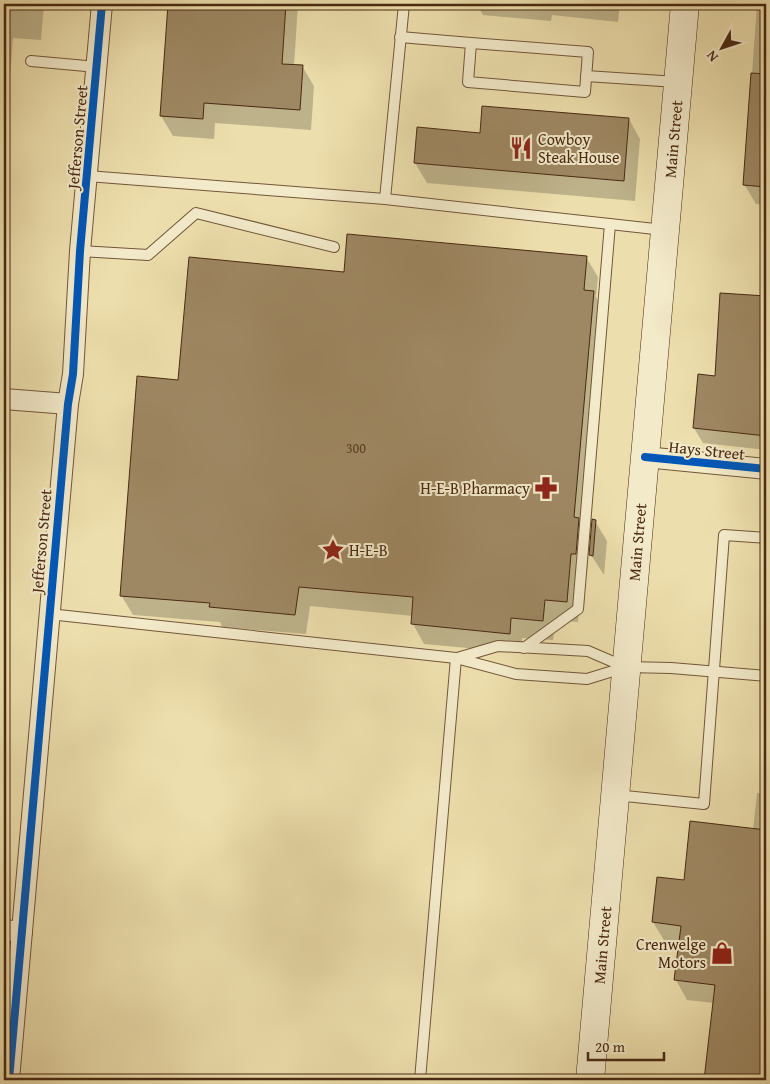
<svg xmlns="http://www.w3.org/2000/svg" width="770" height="1084" viewBox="0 0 770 1084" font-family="'Gentium Book Plus',serif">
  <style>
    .shadow { fill: #0003 }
    .building { fill: #9e8863; stroke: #492912 }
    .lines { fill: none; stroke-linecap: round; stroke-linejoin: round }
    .service-casing { stroke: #725639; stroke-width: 12 }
    .minor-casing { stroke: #725639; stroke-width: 22 }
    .secondary-casing { stroke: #492912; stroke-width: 29 }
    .service { stroke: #f3eaca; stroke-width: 10 }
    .minor { stroke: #f3eaca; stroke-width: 20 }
    .secondary { stroke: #f3eaca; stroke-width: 28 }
    .cycleway-casing { stroke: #f3eaca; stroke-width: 11 }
    .cycleway { stroke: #0057b8; stroke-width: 8 }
    .labels { text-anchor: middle; stroke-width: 4; stroke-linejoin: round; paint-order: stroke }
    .number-label { font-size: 14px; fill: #5e4126 }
    .street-label { font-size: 16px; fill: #492912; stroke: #f3eaca }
    .poi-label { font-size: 16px; fill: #492912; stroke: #f3eaca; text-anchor: start }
  </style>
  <rect width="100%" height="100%" fill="#eddfad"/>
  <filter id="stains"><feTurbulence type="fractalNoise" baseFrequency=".004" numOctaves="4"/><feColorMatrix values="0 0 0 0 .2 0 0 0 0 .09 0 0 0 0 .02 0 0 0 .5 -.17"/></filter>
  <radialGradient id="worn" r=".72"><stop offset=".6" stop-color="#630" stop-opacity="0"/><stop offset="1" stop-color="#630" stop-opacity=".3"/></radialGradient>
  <!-- shadow -->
  <g class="shadow">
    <path d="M 4,4 L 44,4 L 41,40 L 13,38 L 9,88 L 4,88 Z"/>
    <path d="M 170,4 L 298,4 L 294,66 L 302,66 L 314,86 L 311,130 L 215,123 L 214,139 L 173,136 L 161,116 Z"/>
    <path d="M 477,4 L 620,4 L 618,22 L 552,15 L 551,21 L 483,15 Z"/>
    <path d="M 757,5 L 766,6 L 766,205 L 756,204 L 744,184 Z"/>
    <path d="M 629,119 L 640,139 L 635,201 L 427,183 L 415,163 L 481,134 Z"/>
    <path d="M 586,257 L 598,277 L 596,297 L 605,312 L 585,532 L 589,539 L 587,574 L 582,573 L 578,622 L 556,620 L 553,640 L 522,638 L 521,653 L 424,644 L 413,624 L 413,616 L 310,606 L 306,634 L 222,627 L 220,622 L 133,615 L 121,595 L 179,381 L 345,273 Z"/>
    <path d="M 721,295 L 766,297 L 766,450 L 703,443 L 694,428 L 717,377 Z"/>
    <path d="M 595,521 L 607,541 L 604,575 L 591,555 Z"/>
    <path d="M 757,793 L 766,794 L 766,1080 L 705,1080 L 714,1003 L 687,1000 L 676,980 L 680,944 L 665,942 L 653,922 L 685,881 L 753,830 Z"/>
  </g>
  <!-- building -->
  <g class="building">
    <path d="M 168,4 L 286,4 L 282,64 L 303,65 L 300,110 L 204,103 L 203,119 L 160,116 Z"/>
    <path d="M 751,73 L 766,74 L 766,187 L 743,185 Z"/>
    <path d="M 482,106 L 629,118 L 624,181 L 414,163 L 417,127 L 480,133 Z"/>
    <path d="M 347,234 L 587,256 L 584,290 L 594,291 L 574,517 L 579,518 L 576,554 L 571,554 L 567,602 L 545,600 L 543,621 L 511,618 L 510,634 L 411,624 L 413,597 L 299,587 L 295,615 L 209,607 L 210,603 L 120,596 L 137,376 L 178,380 L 189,257 L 344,272 Z"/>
    <path d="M 720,293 L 766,296 L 766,436 L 693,428 L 698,374 L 715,376 Z"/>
    <path d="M 592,519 L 596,520 L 593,556 L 589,555 Z"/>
    <path d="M 690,821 L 766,830 L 766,1080 L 704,1080 L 715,985 L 674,980 L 681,926 L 652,922 L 657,877 L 684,880 Z"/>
  </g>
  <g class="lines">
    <defs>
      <g id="service">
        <path d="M 400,37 L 471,43"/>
        <path d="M 471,43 L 588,52 L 585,92 L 468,82 Z"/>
        <path d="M 31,61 L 97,67"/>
        <path d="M 586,76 L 677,82"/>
        <path d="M 87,176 L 385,199 L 664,230"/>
        <path d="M 385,199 L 404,4"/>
        <path d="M 80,251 L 148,255 L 196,213 L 334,247"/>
        <path d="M 49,614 L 456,658 L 516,674 L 587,679 L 626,667 L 671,668 L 766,676"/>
        <path d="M 524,648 L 578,609 L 610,224"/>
        <path d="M 457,658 L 498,646 L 588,651 L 625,667"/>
        <path d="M 615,795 L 704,804 L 724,535 L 766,538"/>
        <path d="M 420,1080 L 456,658"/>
      </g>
      <g id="minor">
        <path d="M 4,399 L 68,404"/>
        <path d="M 645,457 L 766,469"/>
        <path d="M 4,930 L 22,932"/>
        <path d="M 9,1080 L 68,404 L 73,374 L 80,251 L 102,4"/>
      </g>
      <path id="secondary" d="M 590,1080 L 685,4"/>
    </defs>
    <!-- service casing -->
    <use href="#service" class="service-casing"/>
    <!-- minor casing -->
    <use href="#minor" class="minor-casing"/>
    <!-- secondary casing -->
    <use href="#secondary" class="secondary-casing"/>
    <!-- service -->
    <use href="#service" class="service"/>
    <!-- minor -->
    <use href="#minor" class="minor"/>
    <!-- secondary -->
    <use href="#secondary" class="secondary"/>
    <defs>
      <g id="cycleway">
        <path d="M 645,457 L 766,469"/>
        <path d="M 9,1080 L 68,404 L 73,374 L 80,251 L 102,4"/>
      </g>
    </defs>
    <!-- cycleway casing -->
    <use href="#cycleway" class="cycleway-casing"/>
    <!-- cycleway -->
    <use href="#cycleway" class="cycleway"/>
  </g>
  <!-- icons -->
  <defs>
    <symbol id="restaurant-bare" viewBox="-9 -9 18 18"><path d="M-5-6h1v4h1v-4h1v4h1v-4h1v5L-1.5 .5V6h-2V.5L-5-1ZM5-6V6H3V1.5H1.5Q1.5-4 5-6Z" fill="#8f2418" stroke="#f3eaca" stroke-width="2.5" paint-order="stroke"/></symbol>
    <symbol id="pharmacy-bare" viewBox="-9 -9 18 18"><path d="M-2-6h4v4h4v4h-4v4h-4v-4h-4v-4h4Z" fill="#8f2418" stroke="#f3eaca" stroke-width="2.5" paint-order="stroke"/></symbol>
    <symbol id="sight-bare" viewBox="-9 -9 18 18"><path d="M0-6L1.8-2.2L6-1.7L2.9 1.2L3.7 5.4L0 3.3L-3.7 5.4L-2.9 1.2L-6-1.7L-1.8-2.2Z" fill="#8f2418" stroke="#f3eaca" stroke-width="2.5" paint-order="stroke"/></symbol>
    <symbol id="shop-bare" viewBox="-9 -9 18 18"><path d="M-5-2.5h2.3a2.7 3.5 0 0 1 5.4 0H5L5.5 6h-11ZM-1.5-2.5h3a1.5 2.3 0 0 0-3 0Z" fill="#8f2418" stroke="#f3eaca" stroke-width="2.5" paint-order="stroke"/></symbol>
  </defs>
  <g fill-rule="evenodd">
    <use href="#restaurant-bare" x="505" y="132" width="32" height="32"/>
    <use href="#pharmacy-bare" x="530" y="472" width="32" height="32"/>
    <use href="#sight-bare" x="317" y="534" width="32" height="32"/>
    <use href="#shop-bare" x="706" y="937" width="32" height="32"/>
  </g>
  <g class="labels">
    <!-- number labels -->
    <g class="number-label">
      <text x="356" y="453">300</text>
    </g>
    <!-- street labels -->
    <g class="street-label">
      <text transform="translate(77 137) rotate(-85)" y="6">Jefferson Street</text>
      <text transform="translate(673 139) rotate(-85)" y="6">Main Street</text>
      <text transform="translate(707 450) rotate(6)" y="6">Hays Street</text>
      <text transform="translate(41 541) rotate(-85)" y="6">Jefferson Street</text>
      <text transform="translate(637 542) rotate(-85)" y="6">Main Street</text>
      <text transform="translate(602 945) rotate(-85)" y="6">Main Street</text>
    </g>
    <!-- poi labels -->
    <g class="poi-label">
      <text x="538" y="145">Cowboy<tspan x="538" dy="18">Steak House</tspan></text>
      <text x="530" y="494" text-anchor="end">H-E-B Pharmacy</text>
      <text x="349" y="556">H-E-B</text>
      <text x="706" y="950" text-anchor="end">Crenwelge<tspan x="706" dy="18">Motors</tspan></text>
    </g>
  </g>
  <!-- margin -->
  <rect width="770" height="1084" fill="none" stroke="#eddfad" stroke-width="20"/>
  <rect x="5" y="5" width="760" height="1074" fill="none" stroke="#492912" stroke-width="2.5"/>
  <rect x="10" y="10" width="750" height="1064" fill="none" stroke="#492912"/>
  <!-- north arrow -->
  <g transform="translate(722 48) rotate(230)" stroke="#f3eaca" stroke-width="4" paint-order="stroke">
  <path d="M0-4L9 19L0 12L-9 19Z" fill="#492912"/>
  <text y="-8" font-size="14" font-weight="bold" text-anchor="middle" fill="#492912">N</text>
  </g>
  <!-- scale -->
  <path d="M588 1052v8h76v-8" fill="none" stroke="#492912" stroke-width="2.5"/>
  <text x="595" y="1052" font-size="15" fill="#492912" stroke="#f3eaca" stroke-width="4" paint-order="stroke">20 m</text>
  <rect width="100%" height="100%" filter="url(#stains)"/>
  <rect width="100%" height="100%" fill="url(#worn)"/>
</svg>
